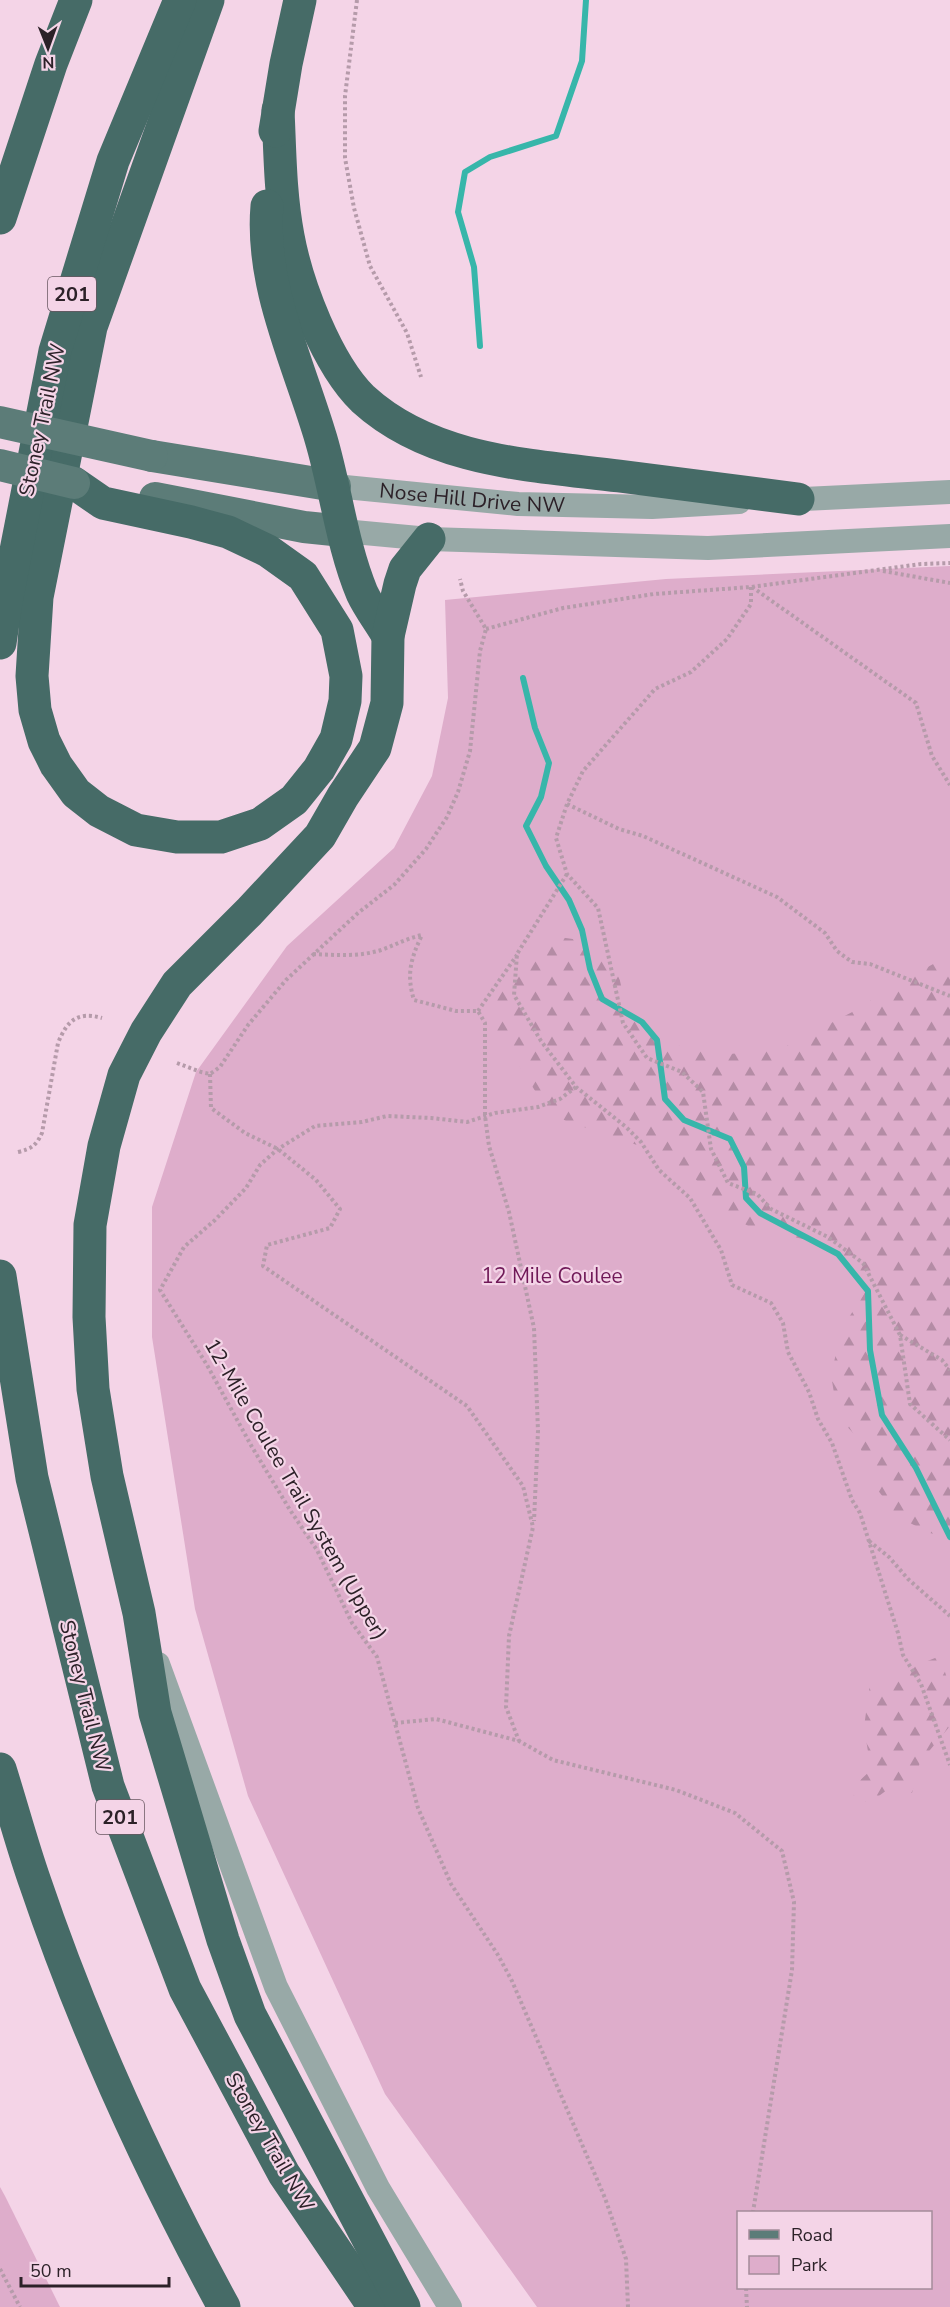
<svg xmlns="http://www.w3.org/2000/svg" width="950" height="2307" viewBox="0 0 950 2307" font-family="'Nunito Sans',sans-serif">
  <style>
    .green { fill: #deadcb; fill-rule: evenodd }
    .forest { fill: url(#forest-firs) }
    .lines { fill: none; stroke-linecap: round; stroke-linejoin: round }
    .stream { stroke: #37b6aa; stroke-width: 6 }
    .path { stroke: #b59baa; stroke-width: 4; stroke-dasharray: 3 3; stroke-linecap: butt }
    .minor { stroke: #98a9a7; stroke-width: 24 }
    .major { stroke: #5c7c78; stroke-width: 32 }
    .highway { stroke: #466b67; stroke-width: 33 }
    .major-bridge { stroke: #5c7c78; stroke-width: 32 }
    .labels { text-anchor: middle; stroke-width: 4.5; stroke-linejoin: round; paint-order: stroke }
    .shield { fill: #f4d4e7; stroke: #685761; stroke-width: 1.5 }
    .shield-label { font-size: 20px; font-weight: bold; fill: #2c2128 }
    .street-label { font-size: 21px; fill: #2c2128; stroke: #f4d4e7 }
    .park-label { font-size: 21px; fill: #701958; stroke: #f4d4e7 }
  </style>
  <defs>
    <pattern id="forest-firs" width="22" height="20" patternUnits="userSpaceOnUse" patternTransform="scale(1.5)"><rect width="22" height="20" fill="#deadcb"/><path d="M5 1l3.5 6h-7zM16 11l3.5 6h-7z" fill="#b48ca5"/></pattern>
  </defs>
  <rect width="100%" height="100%" fill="#f4d4e7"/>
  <!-- green -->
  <g class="green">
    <path d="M 950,566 L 950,2307 L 537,2307 L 385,2094 L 248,1796 L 195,1609 L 152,1337 L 152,1207 L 196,1072 L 287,946 L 394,848 L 432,776 L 448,698 L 445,600 L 666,579 ZM 738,2212 L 930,2212 L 930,2288 L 738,2288 Z"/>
    <path d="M 0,2187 L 5,2196 L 60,2307 L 0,2307 Z"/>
  </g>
  <!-- forest -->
  <g class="forest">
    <path d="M 559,937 L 600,943 L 617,968 L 627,1011 L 672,1044 L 716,1055 L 779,1050 L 860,1008 L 884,991 L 935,963 L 950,965 L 950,1538 L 930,1533 L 898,1517 L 874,1485 L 856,1436 L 838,1417 L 831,1375 L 842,1328 L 864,1294 L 825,1244 L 750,1227 L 729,1215 L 687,1170 L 637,1145 L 566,1121 L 548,1111 L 491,1022 L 499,981 L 523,959 Z"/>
    <path d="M 940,1656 L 950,1688 L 950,1726 L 920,1762 L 912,1793 L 887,1790 L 872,1801 L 853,1803 L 855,1785 L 871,1770 L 864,1727 L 870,1684 Z"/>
  </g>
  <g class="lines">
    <!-- stream -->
    <g class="stream">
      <path d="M 480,346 L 474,267 L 458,212 L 465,172 L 490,157 L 556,136 L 582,61 L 586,0"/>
      <path d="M 523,678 L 535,728 L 549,763 L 541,797 L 526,826 L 546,866 L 569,900 L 582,930 L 590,969 L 602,999 L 642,1022 L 657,1040 L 665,1099 L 684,1120 L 730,1139 L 744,1167 L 746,1198 L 760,1213 L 838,1254 L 868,1291 L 870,1350 L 882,1415 L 916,1468 L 950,1537"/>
    </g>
    <!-- path -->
    <g class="path">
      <path d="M 357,0 L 345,96 L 345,158 L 354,208 L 370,266 L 407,333 L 421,377"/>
      <path d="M 883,571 L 950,583"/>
      <path d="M 751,587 L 751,604 L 727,639 L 691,672 L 655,689 L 583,771 L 567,804 L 556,838 L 567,874 L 598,908 L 623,1023 L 647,1058 L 682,1072 L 703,1092 L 711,1149 L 728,1183 L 757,1194 L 771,1209 L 828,1237 L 863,1263 L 900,1335 L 910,1404 L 950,1440"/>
      <path d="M 752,587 L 916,703 L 932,756 L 950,785"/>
      <path d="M 486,629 L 563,608 L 654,594 L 751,587 L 921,564 L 950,563"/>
      <path d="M 567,804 L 619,829 L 643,836 L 777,897 L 825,933 L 837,951 L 852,962 L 870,964 L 950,996"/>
      <path d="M 567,874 L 517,954 L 514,995 L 541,1041 L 576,1087 L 626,1127 L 641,1142 L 659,1170 L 690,1198 L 721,1250 L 732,1285 L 771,1303 L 783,1323 L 788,1352 L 809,1392 L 818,1419 L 832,1443 L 852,1500 L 860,1513 L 898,1633 L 903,1655 L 921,1684 L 950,1765"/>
      <path d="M 313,954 C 336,955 360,957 381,950 C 395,945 408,938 422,935 C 411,958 406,974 414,1000 L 456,1011 L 478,1011 L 485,1023 L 485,1116 L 489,1146 L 509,1212 L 534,1328 L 538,1431 L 534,1521"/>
      <path d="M 478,1011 L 517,955"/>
      <path d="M 177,1063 L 201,1072 L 210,1074 L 220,1067 L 248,1025 L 286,980 L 358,913 L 394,885 L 426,849 L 447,817 L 458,792 L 470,751 L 480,651 L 486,629 L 463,591 L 460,579"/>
      <path d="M 210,1074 L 211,1108 L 245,1133 L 278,1149 L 316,1180 L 340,1209 L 330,1228 L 267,1245 L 263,1266 L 467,1406 L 523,1486 L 533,1527 L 509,1636 L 506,1707 L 519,1741"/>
      <path d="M 576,1087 L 560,1099 L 538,1107 L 495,1113 L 467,1122 L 431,1118 L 387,1116 L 362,1122 L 315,1126 L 278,1149 L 260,1165 L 246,1188 L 215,1220 L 184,1247 L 160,1290 L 207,1365 L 252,1447 L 290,1510 L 317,1550 L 352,1623 L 377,1657 L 418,1808 L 451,1884 L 498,1955 L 512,1981 L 605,2198 L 626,2259 L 628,2307"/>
      <path d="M 18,1152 C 31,1149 36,1146 42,1133 L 58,1043 C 67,1021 77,1011 102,1018"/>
      <path d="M 900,1335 L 942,1360 L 950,1370"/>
      <path d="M 869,1541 L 889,1557 L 908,1579 L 950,1616"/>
      <path d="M 395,1723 L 436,1719 L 519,1741 L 553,1760 L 676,1790 L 735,1813 L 782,1851 L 794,1902 L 792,1970 L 753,2212"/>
      <path d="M 0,2269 L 20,2307"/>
      <path d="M 746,2288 L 747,2307"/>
    </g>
    <!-- minor -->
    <g class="minor">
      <path id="s1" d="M 335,486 L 518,504 L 652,507 L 739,502"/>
      <path d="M 783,500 L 950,492"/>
      <path d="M 343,531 L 429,539 L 708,548 L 950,536"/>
      <path d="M 158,1664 L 276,1987 L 378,2188 L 450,2307"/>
    </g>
    <!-- major -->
    <g class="major">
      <path d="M 152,456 L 335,486"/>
      <path d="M 155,498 L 304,527 L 343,531"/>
    </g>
    <!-- highway -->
    <g class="highway">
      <path d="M 278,110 C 280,152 280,194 288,236 C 297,285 327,364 363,399 C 432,462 531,465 619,476 C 678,484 738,491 798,499"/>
      <path d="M 275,131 L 286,64 L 300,0"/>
      <path d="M 267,206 C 260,286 299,364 321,439 C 336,490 342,545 362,593 C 369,608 380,622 388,636"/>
      <path d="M 0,218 L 51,64 L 76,0"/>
      <path d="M 74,483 L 103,503 L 191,522 L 228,532 L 268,551 L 303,576 L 337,630 L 346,676 L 345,701 L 336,739 L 319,769 L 294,800 L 260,824 L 221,837 L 177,837 L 136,830 L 99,811 L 76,793 L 56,765 L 44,741 L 35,710 L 32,676 L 37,597 L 91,327 L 208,0"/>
      <path d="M 0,643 L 6,602 L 55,351 L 113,161 L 180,0"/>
      <path d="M 0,1276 L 32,1478 L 108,1786 L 185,1989 L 284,2174 L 374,2307"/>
      <path d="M 0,1769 C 12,1807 22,1845 35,1882 C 84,2027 151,2173 224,2307"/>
      <path d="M 404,2307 L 250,2015 L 223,1940 L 155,1713 L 139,1613 L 107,1476 L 93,1389 L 89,1317 L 90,1225 L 104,1146 L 124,1075 L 146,1032 L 177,984 L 249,912 L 320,836 L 343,796 L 375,748 L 387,703 L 388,636 L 400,584 L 405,569 L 429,539"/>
    </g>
    <!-- major-bridge -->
    <g class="major-bridge">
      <path d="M 0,422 L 152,456"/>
      <path d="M 0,465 L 74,483"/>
    </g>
  </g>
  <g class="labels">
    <!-- shield labels -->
    <g class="shield">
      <rect x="48" y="277" width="48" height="34" rx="4.5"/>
      <rect x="96" y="1800" width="48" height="34" rx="4.5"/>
    </g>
    <g class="shield-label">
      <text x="72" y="301">201</text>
      <text x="120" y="1824">201</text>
    </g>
    <!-- street labels -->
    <g class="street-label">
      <text transform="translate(42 420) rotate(-78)" y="7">Stoney Trail NW</text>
      <text dy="7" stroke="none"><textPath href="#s1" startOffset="138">Nose Hill Drive NW</textPath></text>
      <text transform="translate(296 1489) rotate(60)" y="7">12-Mile Coulee Trail System (Upper)</text>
      <text transform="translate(85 1696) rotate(76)" y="7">Stoney Trail NW</text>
      <text transform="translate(270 2142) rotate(60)" y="7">Stoney Trail NW</text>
    </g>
    <!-- park labels -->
    <g class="park-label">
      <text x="552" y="1283">12 Mile Coulee</text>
    </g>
  </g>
  <!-- legend -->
  <rect x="737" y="2211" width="195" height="78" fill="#f4d4e7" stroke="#a48c9b" stroke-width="1.5"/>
  <rect x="749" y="2230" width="30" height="9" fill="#5c7c78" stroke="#a48c9b" stroke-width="1.5"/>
  <text x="791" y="2241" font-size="18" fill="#2c2128">Road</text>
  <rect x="749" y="2256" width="30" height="18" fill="#deadcb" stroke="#a48c9b" stroke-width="1.5"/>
  <text x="791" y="2271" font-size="18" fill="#2c2128">Park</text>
  <!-- north arrow -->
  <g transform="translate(48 48) rotate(179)" stroke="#f4d4e7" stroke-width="4.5" paint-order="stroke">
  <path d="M0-4.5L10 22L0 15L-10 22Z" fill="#2c2128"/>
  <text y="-9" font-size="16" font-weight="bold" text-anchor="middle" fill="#2c2128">N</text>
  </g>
  <!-- scale -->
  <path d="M21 2277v9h148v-9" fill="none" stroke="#2c2128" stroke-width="3"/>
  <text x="30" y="2277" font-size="18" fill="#2c2128" stroke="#f4d4e7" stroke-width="4.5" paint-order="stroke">50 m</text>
</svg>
